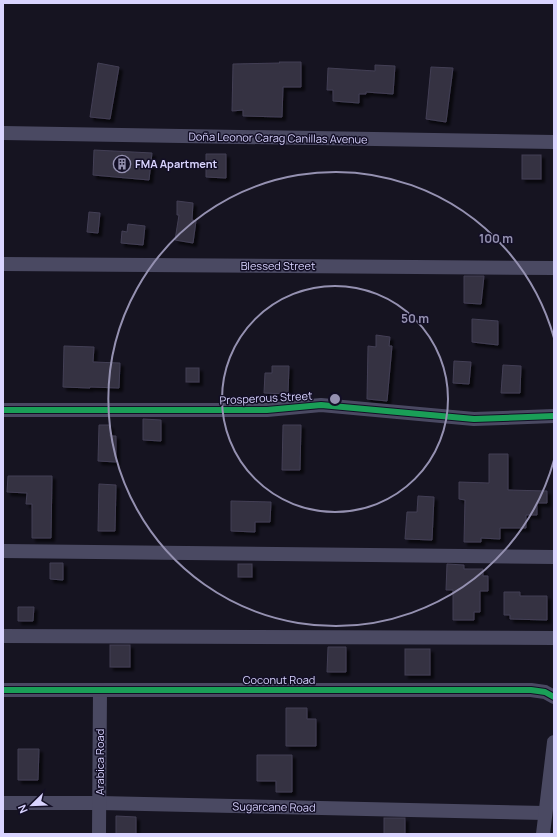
<svg xmlns="http://www.w3.org/2000/svg" width="557" height="837" viewBox="0 0 557 837" font-family="Manrope,sans-serif">
  <style>
    .building { fill: #343243; stroke: #433f54; filter: url(#shadow) }
    .lines { fill: none; stroke-linecap: round; stroke-linejoin: round }
    .street { stroke: #4a4962; stroke-width: 14 }
    .cycleway-casing { stroke: #130f26; stroke-width: 8 }
    .cycleway { stroke: #1a9f57; stroke-width: 6 }
    .ring { fill: none; stroke: #9591b1; stroke-width: 2 }
    .labels { text-anchor: middle; stroke-width: 3; stroke-linejoin: round; paint-order: stroke }
    .street-label { font-size: 11px; fill: #d9d4ff; stroke: #130f26 }
    .poi-label { font-size: 11px; font-weight: bold; fill: #d9d4ff; stroke: #130f26; text-anchor: start }
    .centre { fill: #9591b1; stroke: #130f26; stroke-width: 2 }
    .ring-label { font-size: 12px; text-anchor: middle; font-weight: bold; fill: #9591b1; stroke: #130f26; stroke-width: 3; stroke-linejoin: round; paint-order: stroke }
  </style>
  <defs>
    <filter id="shadow"><feDropShadow dx="3.5" dy="3.5" stdDeviation="1" flood-color="#0009"/></filter>
  </defs>
  <rect width="100%" height="100%" fill="#161421"/>
  <!-- building -->
  <g class="building">
    <path d="M 279,62 L 301,62 L 301,87 L 283,87 L 282,117 L 243,116 L 243,110 L 232,111 L 233,64 L 280,63 Z"/>
    <path d="M 98,63 L 119,67 L 110,119 L 90,117 Z"/>
    <path d="M 375,65 L 395,66 L 393,94 L 366,92 L 366,94 L 359,94 L 359,103 L 333,101 L 333,90 L 327,90 L 328,68 L 375,71 Z"/>
    <path d="M 431,67 L 453,68 L 446,122 L 426,119 Z"/>
    <path d="M 94,150 L 152,153 L 149,180 L 93,175 Z"/>
    <path d="M 206,154 L 226,154 L 226,178 L 206,177 Z"/>
    <rect x="522" y="155" width="19" height="24"/>
    <path d="M 177,201 L 193,203 L 192,220 L 196,221 L 193,243 L 175,240 L 179,215 L 177,215 Z"/>
    <path d="M 89,212 L 100,213 L 98,233 L 87,232 Z"/>
    <path d="M 128,224 L 145,226 L 143,245 L 121,243 L 122,231 L 127,232 Z"/>
    <path d="M 464,276 L 484,276 L 481,304 L 464,303 Z"/>
    <path d="M 472,319 L 498,321 L 498,345 L 472,342 Z"/>
    <path d="M 376,335 L 390,337 L 389,346 L 392,346 L 387,401 L 367,399 L 368,346 L 376,347 Z"/>
    <path d="M 64,346 L 94,347 L 93,362 L 120,363 L 119,388 L 90,387 L 90,388 L 63,387 Z"/>
    <path d="M 454,361 L 471,362 L 469,384 L 453,383 Z"/>
    <path d="M 503,365 L 521,366 L 520,393 L 501,393 Z"/>
    <path d="M 272,366 L 289,366 L 288,394 L 264,393 L 265,373 L 272,373 Z"/>
    <rect x="186" y="368" width="13" height="14"/>
    <path d="M 143,419 L 161,420 L 161,441 L 143,440 Z"/>
    <path d="M 99,425 L 110,425 L 110,436 L 116,436 L 116,462 L 98,461 Z"/>
    <path d="M 283,425 L 301,425 L 300,470 L 282,470 Z"/>
    <path d="M 489,454 L 508,454 L 508,490 L 547,491 L 547,503 L 537,503 L 537,515 L 526,515 L 526,528 L 500,528 L 500,539 L 481,538 L 481,542 L 464,542 L 465,500 L 459,499 L 459,482 L 489,483 Z"/>
    <path d="M 8,476 L 52,476 L 51,538 L 32,538 L 32,504 L 26,504 L 27,493 L 7,492 Z"/>
    <path d="M 99,484 L 116,485 L 115,531 L 98,531 Z"/>
    <path d="M 418,496 L 434,497 L 432,540 L 405,539 L 407,512 L 417,512 Z"/>
    <path d="M 231,501 L 271,502 L 270,522 L 255,522 L 255,532 L 231,531 Z"/>
    <path d="M 50,563 L 63,563 L 63,580 L 50,579 Z"/>
    <rect x="238" y="564" width="14" height="13"/>
    <path d="M 447,564 L 464,565 L 464,569 L 483,569 L 483,576 L 488,576 L 488,591 L 480,591 L 480,612 L 474,612 L 474,620 L 453,620 L 453,590 L 446,590 Z"/>
    <path d="M 504,592 L 520,592 L 520,596 L 547,596 L 547,620 L 510,619 L 510,615 L 504,615 Z"/>
    <path d="M 18,607 L 34,607 L 33,621 L 18,621 Z"/>
    <rect x="110" y="645" width="20" height="22"/>
    <path d="M 328,647 L 346,647 L 346,672 L 327,672 Z"/>
    <rect x="405" y="649" width="25" height="26"/>
    <path d="M 286,708 L 307,708 L 307,719 L 316,719 L 316,746 L 286,746 Z"/>
    <path d="M 18,749 L 39,749 L 38,780 L 18,780 Z"/>
    <path d="M 257,755 L 292,755 L 292,792 L 276,792 L 276,781 L 257,781 Z"/>
    <path d="M 116,816 L 136,817 L 136,834 L 116,834 Z"/>
    <rect x="384" y="818" width="21" height="16"/>
  </g>
  <g class="lines">
    <!-- street -->
    <g class="street">
      <path d="M 3,133 L 554,142"/>
      <path d="M 3,264 L 554,268"/>
      <path d="M 3,410 L 267,410 L 321,405 L 474,419 L 554,416"/>
      <path d="M 3,551 L 554,557"/>
      <path d="M 3,636 L 554,638"/>
      <path d="M 3,690 L 531,690 L 545,692 L 554,697"/>
      <path d="M 3,803 L 100,803 L 545,813"/>
      <path d="M 99,834 L 100,690"/>
      <path d="M 543,834 L 554,742"/>
    </g>
    <defs>
      <g id="cycleway">
        <path d="M 3,410 L 267,410 L 321,405 L 474,419 L 554,416"/>
        <path d="M 3,690 L 531,690 L 545,692 L 554,697"/>
      </g>
    </defs>
    <!-- cycleway casing -->
    <use href="#cycleway" class="cycleway-casing"/>
    <!-- cycleway -->
    <use href="#cycleway" class="cycleway"/>
  </g>
  <!-- distance rings -->
  <g class="ring">
    <circle cx="335" cy="399" r="113"/>
    <path d="M554 460A227 227 0 1 1 554 338"/>
  </g>
  <!-- icons -->
  <defs>
    <symbol id="building-ring" viewBox="-11 -11 22 22"><circle r="9.5" fill="#130f26" stroke="#9591b1" stroke-width="1.5"/><path d="M-4-6H4V6H1V3H-1V6H-4ZM-2.5-4.3h1.7v1.8h-1.7ZM.8-4.3h1.7v1.8H.8ZM-2.5-1h1.7V.8h-1.7ZM.8-1h1.7V.8H.8Z" fill="#9591b1"/></symbol>
  </defs>
  <g fill-rule="evenodd">
    <use href="#building-ring" x="112" y="154" width="20" height="20"/>
  </g>
  <g class="labels">
    <!-- street labels -->
    <g class="street-label">
      <text transform="translate(278 138) rotate(1)" y="4">Doña Leonor Carag Canillas Avenue</text>
      <text x="278" y="270">Blessed Street</text>
      <text transform="translate(266 398) rotate(-3)" y="4">Prosperous Street</text>
      <text x="279" y="684">Coconut Road</text>
      <text transform="translate(100 762) rotate(-90)" y="4">Arabica Road</text>
      <text transform="translate(274 807) rotate(1)" y="4">Sugarcane Road</text>
    </g>
    <!-- poi labels -->
    <g class="poi-label">
      <text x="135" y="168">FMA Apartment</text>
    </g>
  </g>
  <circle cx="335" cy="399" r="6" class="centre"/>
  <g class="ring-label">
    <text x="496" y="243">100 m</text>
    <text x="415" y="323">50 m</text>
  </g>
  <!-- border -->
  <rect width="557" height="837" fill="none" stroke="#d9d4ff" stroke-width="8"/>
  <!-- north arrow -->
  <g transform="translate(32 805) rotate(247)" stroke="#130f26" stroke-width="3" paint-order="stroke">
  <path d="M0-3L7 15L0 10L-7 15Z" fill="#d9d4ff"/>
  <text y="-6" font-size="11" font-weight="bold" text-anchor="middle" fill="#d9d4ff">N</text>
  </g>
</svg>
